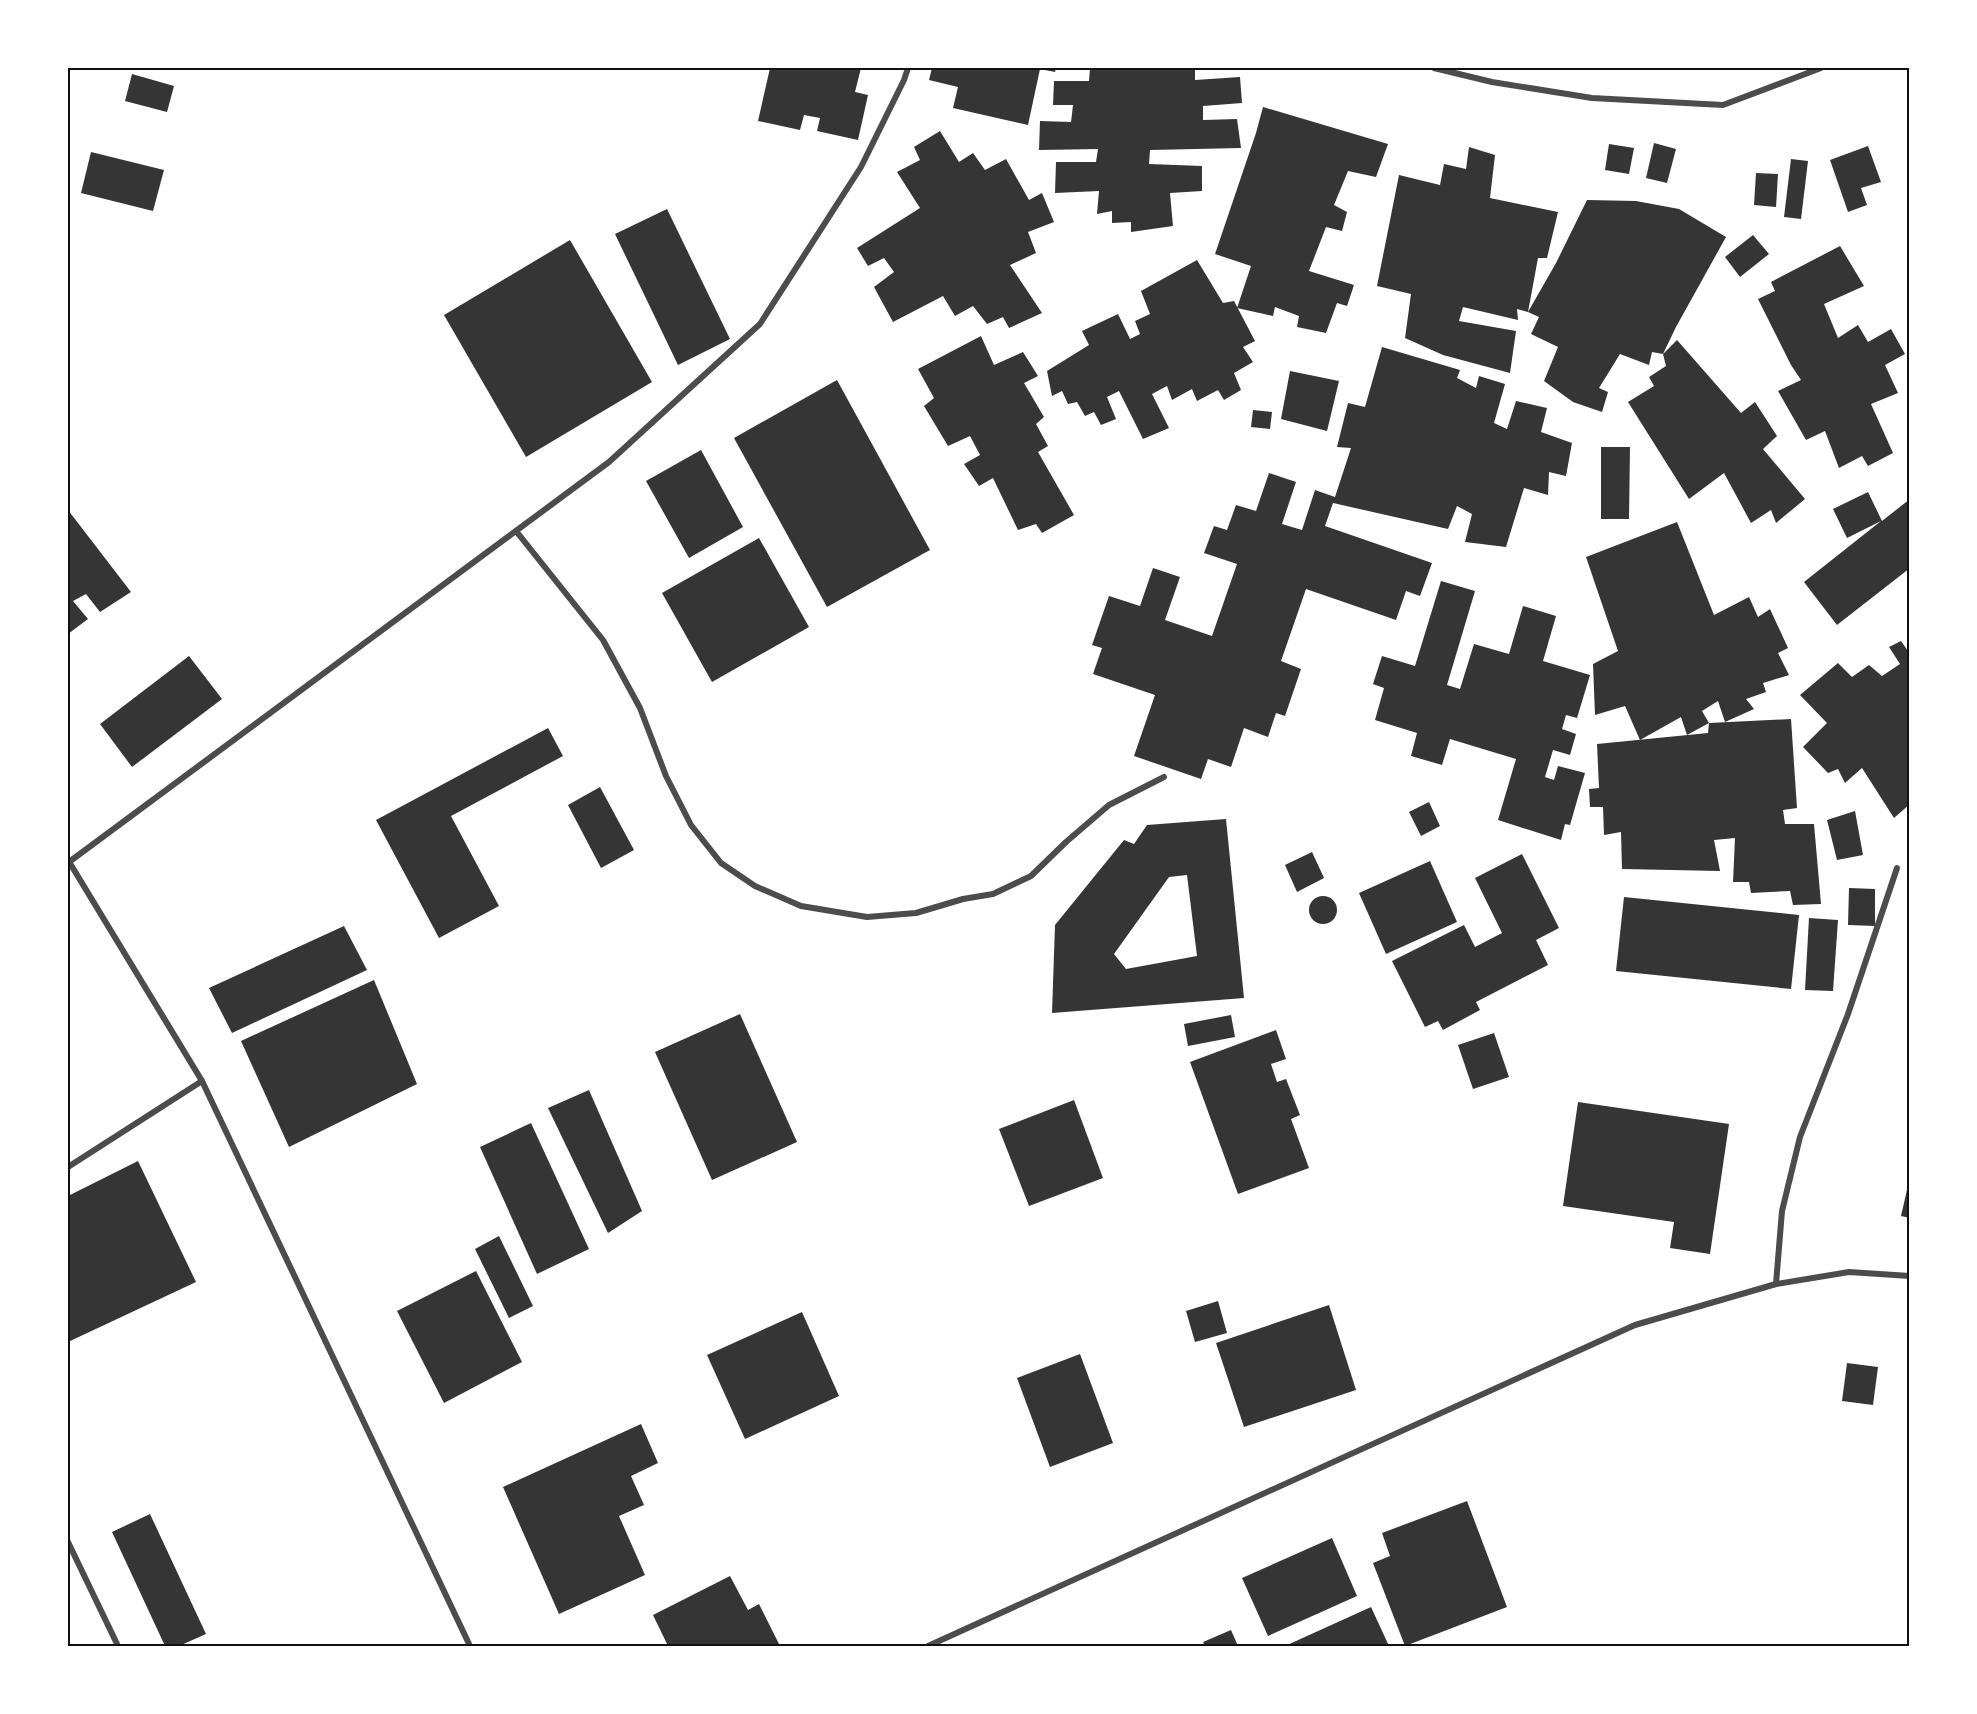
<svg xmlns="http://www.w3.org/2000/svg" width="1977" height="1714" viewBox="0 0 1977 1714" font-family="'IBM Plex Sans',sans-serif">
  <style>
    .building { fill: #353535; fill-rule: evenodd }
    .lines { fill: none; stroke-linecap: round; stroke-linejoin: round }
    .minor { stroke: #4c4c4c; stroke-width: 6 }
    .neatline { fill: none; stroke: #111; stroke-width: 2 }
  </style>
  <rect width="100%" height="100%" fill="#fff"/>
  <!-- building -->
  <g class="building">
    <path d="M 770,68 L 861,68 L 855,92 L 868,95 L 858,140 L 817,131 L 820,118 L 804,115 L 800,130 L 758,121 Z"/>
    <path d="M 932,68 L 1056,68 L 1055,72 L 1040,69 L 1028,125 L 953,108 L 958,87 L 929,80 Z"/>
    <path d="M 1090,68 L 1195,68 L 1195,80 L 1240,77 L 1242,103 L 1203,106 L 1203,120 L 1237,119 L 1241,148 L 1150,150 L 1149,164 L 1202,166 L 1202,191 L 1170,193 L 1173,226 L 1131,232 L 1131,222 L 1112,223 L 1112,211 L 1097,214 L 1099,191 L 1055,193 L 1056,162 L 1096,162 L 1098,149 L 1039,150 L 1040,121 L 1071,122 L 1073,105 L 1053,105 L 1054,81 L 1089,81 Z"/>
    <path d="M 132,74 L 174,86 L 167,112 L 125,101 Z"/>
    <path d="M 1263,107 L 1388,144 L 1376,177 L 1348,171 L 1334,205 L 1347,212 L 1342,231 L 1326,227 L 1309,271 L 1354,285 L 1347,306 L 1337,303 L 1326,333 L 1297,327 L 1299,316 L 1275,307 L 1273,316 L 1237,308 L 1251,266 L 1215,254 L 1256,133 Z"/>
    <path d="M 940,131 L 959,162 L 973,153 L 985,170 L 1006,159 L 1029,200 L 1042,193 L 1054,222 L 1028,232 L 1036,253 L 1010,265 L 1042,313 L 1009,328 L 1003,317 L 987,324 L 973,306 L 955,316 L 943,296 L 893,322 L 874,287 L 894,272 L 884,258 L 868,266 L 857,248 L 920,208 L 897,172 L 920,160 L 914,147 Z"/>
    <path d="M 1654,143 L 1676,149 L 1667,183 L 1646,178 Z"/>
    <path d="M 1609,144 L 1634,148 L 1629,174 L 1605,170 Z"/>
    <path d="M 1868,146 L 1881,182 L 1861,188 L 1867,205 L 1848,212 L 1830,160 Z"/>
    <path d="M 1469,147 L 1495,155 L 1490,198 L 1558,212 L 1547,258 L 1538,258 L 1528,312 L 1517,309 L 1518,320 L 1463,307 L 1459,321 L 1516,331 L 1510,373 L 1443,355 L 1405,338 L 1411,294 L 1377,286 L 1399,175 L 1440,185 L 1444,164 L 1466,169 Z"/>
    <path d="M 91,152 L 164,170 L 153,211 L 81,193 Z"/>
    <path d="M 1791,159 L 1808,161 L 1801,219 L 1784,217 Z"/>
    <path d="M 1756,173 L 1778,174 L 1776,207 L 1754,205 Z"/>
    <path d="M 1587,200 L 1636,201 L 1679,209 L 1726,237 L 1676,327 L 1663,354 L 1652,352 L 1649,365 L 1620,354 L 1599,388 L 1608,392 L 1602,412 L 1573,402 L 1544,381 L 1558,347 L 1531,334 L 1539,317 L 1528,312 L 1556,263 Z"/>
    <path d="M 667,209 L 730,339 L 678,365 L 615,234 Z"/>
    <path d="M 1753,235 L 1769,254 L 1740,277 L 1725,257 Z"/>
    <path d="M 570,240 L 652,382 L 526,457 L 444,315 Z"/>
    <path d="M 1840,246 L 1864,286 L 1824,304 L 1838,338 L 1858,325 L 1868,342 L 1891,329 L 1905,354 L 1885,365 L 1898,393 L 1871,404 L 1893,453 L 1868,466 L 1862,456 L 1839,468 L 1825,431 L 1806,440 L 1778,391 L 1801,380 L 1791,365 L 1758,299 L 1775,291 L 1771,282 Z"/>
    <path d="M 1197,260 L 1223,303 L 1234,301 L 1255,341 L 1243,347 L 1253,362 L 1234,373 L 1241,390 L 1224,400 L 1218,390 L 1197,401 L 1192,389 L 1172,400 L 1167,386 L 1152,394 L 1169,428 L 1143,439 L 1119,391 L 1107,397 L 1116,419 L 1101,425 L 1094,412 L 1085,416 L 1077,402 L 1068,404 L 1062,391 L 1052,396 L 1047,371 L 1089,345 L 1082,331 L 1118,314 L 1130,339 L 1140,334 L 1135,321 L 1150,314 L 1141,291 Z"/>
    <path d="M 981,336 L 994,365 L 1023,352 L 1038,376 L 1024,383 L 1044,417 L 1036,424 L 1048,446 L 1038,452 L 1074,515 L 1042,533 L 1036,524 L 1018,530 L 993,478 L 979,486 L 964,464 L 980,455 L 970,436 L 948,446 L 924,406 L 934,398 L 918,369 Z"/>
    <path d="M 1677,340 L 1741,413 L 1755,402 L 1777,436 L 1763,449 L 1805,499 L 1776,523 L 1771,510 L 1751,523 L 1724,473 L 1689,499 L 1628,402 L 1654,386 L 1649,377 L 1666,366 L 1663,354 Z"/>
    <path d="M 1382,347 L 1460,370 L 1457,378 L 1476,388 L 1479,376 L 1505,384 L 1494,423 L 1507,429 L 1516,401 L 1547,408 L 1541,432 L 1572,443 L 1566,476 L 1549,472 L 1548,495 L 1524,488 L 1506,547 L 1465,542 L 1472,514 L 1457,506 L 1448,529 L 1333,503 L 1325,526 L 1432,563 L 1420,596 L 1406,591 L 1396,620 L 1306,589 L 1281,661 L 1301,669 L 1285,716 L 1276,713 L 1268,737 L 1244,728 L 1231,767 L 1208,759 L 1201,779 L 1134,756 L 1155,695 L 1093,674 L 1102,648 L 1092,645 L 1109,596 L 1140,606 L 1153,568 L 1180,577 L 1165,620 L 1212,636 L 1237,564 L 1204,553 L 1214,526 L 1227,530 L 1236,505 L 1256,511 L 1269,473 L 1296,482 L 1282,524 L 1302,530 L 1315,490 L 1335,497 L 1351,448 L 1337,447 L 1348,403 L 1365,407 Z"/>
    <path d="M 1290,371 L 1339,381 L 1327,431 L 1281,419 Z"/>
    <path d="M 837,380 L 930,550 L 827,607 L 734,438 Z"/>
    <path d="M 1253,410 L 1272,412 L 1270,429 L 1251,427 Z"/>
    <path d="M 1601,447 L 1630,447 L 1629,519 L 1601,519 Z"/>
    <path d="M 701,450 L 743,527 L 689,558 L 646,481 Z"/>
    <path d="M 1868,492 L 1882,521 L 1910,499 L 1910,568 L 1837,625 L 1804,582 L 1881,521 L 1847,538 L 1833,509 Z"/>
    <path d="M 68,510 L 131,592 L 100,612 L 86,594 L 73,601 L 88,619 L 68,634 Z"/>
    <path d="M 1677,522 L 1714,615 L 1749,597 L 1758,617 L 1770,609 L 1788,648 L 1778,653 L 1789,675 L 1763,683 L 1766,692 L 1746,699 L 1754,709 L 1725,722 L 1718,701 L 1702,711 L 1709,723 L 1687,735 L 1681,717 L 1640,740 L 1625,706 L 1595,715 L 1593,664 L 1618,651 L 1586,557 Z"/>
    <path d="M 759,538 L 809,627 L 712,682 L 662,593 Z"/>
    <path d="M 1441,581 L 1475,591 L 1447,685 L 1460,689 L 1474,644 L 1509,654 L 1523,606 L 1556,616 L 1543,661 L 1590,675 L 1577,718 L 1566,715 L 1562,729 L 1576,734 L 1570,755 L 1553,750 L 1545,777 L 1554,780 L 1558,766 L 1585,773 L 1570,825 L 1565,824 L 1561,840 L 1498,820 L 1516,759 L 1450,739 L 1442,765 L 1411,756 L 1417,733 L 1375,720 L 1384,688 L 1373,684 L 1382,656 L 1415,666 Z"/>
    <path d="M 1901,641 L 1910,654 L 1910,804 L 1894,818 L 1862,768 L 1845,783 L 1838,769 L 1828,773 L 1803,747 L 1827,723 L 1800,695 L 1838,663 L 1852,677 L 1869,665 L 1882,676 L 1900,664 L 1889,647 Z"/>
    <path d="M 189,656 L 222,699 L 132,767 L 100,724 Z"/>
    <path d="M 1791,719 L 1797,808 L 1783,810 L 1785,824 L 1814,824 L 1821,904 L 1793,905 L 1790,891 L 1751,893 L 1749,882 L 1733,882 L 1735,838 L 1714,840 L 1720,871 L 1622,869 L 1621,832 L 1604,835 L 1603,807 L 1590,807 L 1589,789 L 1599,788 L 1597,744 L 1708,733 L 1709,723 Z"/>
    <path d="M 548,728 L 563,756 L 451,816 L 499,906 L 439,938 L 376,820 Z"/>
    <path d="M 600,787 L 634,850 L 601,868 L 568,805 Z"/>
    <path d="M 1429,802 L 1440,826 L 1421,836 L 1409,812 Z"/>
    <path d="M 1855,811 L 1863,855 L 1837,860 L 1827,820 Z"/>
    <path d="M 1226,819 L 1244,998 L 1052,1013 L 1055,925 L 1124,840 L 1134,844 L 1147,825 ZM 1187,875 L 1197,956 L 1126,969 L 1114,954 L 1169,877 Z"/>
    <path d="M 1312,852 L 1324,878 L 1297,892 L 1285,865 Z"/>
    <path d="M 1522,854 L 1559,928 L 1536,940 L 1548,965 L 1476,1002 L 1480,1010 L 1443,1030 L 1438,1021 L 1425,1027 L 1392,961 L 1464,925 L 1475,947 L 1502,933 L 1475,878 Z"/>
    <path d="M 1430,861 L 1457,922 L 1386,954 L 1359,893 Z"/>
    <path d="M 1849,888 L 1875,889 L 1875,926 L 1848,925 Z"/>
    <circle cx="1323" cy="910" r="14"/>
    <path d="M 1624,897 L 1799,915 L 1791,989 L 1616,971 Z"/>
    <path d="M 1809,918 L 1838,920 L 1833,991 L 1805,990 Z"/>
    <path d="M 344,926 L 367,970 L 232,1033 L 209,988 Z"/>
    <path d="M 374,980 L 417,1084 L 289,1147 L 241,1041 Z"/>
    <path d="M 740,1014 L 797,1142 L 712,1180 L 655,1052 Z"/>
    <path d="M 1231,1015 L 1235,1037 L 1188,1046 L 1184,1024 Z"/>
    <path d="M 1276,1030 L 1286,1059 L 1271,1064 L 1277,1082 L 1286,1079 L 1300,1115 L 1291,1119 L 1309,1168 L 1238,1194 L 1190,1062 Z"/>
    <path d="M 1494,1033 L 1509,1077 L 1473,1089 L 1458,1045 Z"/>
    <path d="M 589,1090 L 642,1211 L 608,1233 L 548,1108 Z"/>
    <path d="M 1074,1100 L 1103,1178 L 1029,1206 L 999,1129 Z"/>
    <path d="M 1578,1102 L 1729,1124 L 1710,1254 L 1670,1248 L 1674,1222 L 1563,1206 Z"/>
    <path d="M 531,1123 L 589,1249 L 537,1274 L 480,1147 Z"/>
    <path d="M 138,1161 L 196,1282 L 68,1342 L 68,1196 Z"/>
    <path d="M 1909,1181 L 1910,1181 L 1910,1218 L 1901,1216 Z"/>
    <path d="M 499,1236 L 533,1306 L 509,1318 L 475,1249 Z"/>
    <path d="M 476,1271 L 522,1362 L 444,1403 L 397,1311 Z"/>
    <path d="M 1218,1301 L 1227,1333 L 1195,1342 L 1186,1311 Z"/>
    <path d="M 1329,1305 L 1356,1390 L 1244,1427 L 1216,1343 Z"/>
    <path d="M 802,1312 L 839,1396 L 745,1439 L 707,1355 Z"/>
    <path d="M 1080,1354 L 1113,1443 L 1050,1467 L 1017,1378 Z"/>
    <path d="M 1847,1363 L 1878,1367 L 1873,1405 L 1842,1401 Z"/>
    <path d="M 641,1424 L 658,1463 L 631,1476 L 644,1505 L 619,1516 L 645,1575 L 559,1614 L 503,1487 Z"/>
    <path d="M 1467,1501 L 1507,1607 L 1405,1646 L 1373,1563 L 1390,1556 L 1382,1533 Z"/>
    <path d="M 150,1514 L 206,1634 L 179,1646 L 165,1646 L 112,1532 Z"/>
    <path d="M 1332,1538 L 1357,1596 L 1268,1636 L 1242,1578 Z"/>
    <path d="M 730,1576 L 748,1610 L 759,1604 L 780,1646 L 668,1646 L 653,1615 Z"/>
    <path d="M 1371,1607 L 1389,1646 L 1285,1646 Z"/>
    <path d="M 1231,1630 L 1238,1646 L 1205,1646 L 1203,1642 Z"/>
  </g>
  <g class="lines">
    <!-- minor -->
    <g class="minor">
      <path d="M 1434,68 L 1492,82 L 1592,98 L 1723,105 L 1821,68"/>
      <path d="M 516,531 L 603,640 L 640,708 L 666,776 L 691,825 L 721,863 L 755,886 L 801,906 L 867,917 L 916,913 L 963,899 L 993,894 L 1031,876 L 1066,842 L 1109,805 L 1164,777"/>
      <path d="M 68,860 L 202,1081 L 470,1646"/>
      <path d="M 69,862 L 609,462 L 760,324 L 861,167 L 904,80 L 908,68"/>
      <path d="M 68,1167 L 202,1081"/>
      <path d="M 1776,1284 L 1782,1211 L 1800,1137 L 1848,1014 L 1897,868"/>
      <path d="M 68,1542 L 118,1646"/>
      <path d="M 928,1646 L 1635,1325 L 1776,1284 L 1849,1272 L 1910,1276"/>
    </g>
  </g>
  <!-- border -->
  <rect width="1977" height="1714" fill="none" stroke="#ffffff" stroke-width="138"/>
  <rect x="69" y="69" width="1839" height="1576" class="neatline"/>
</svg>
